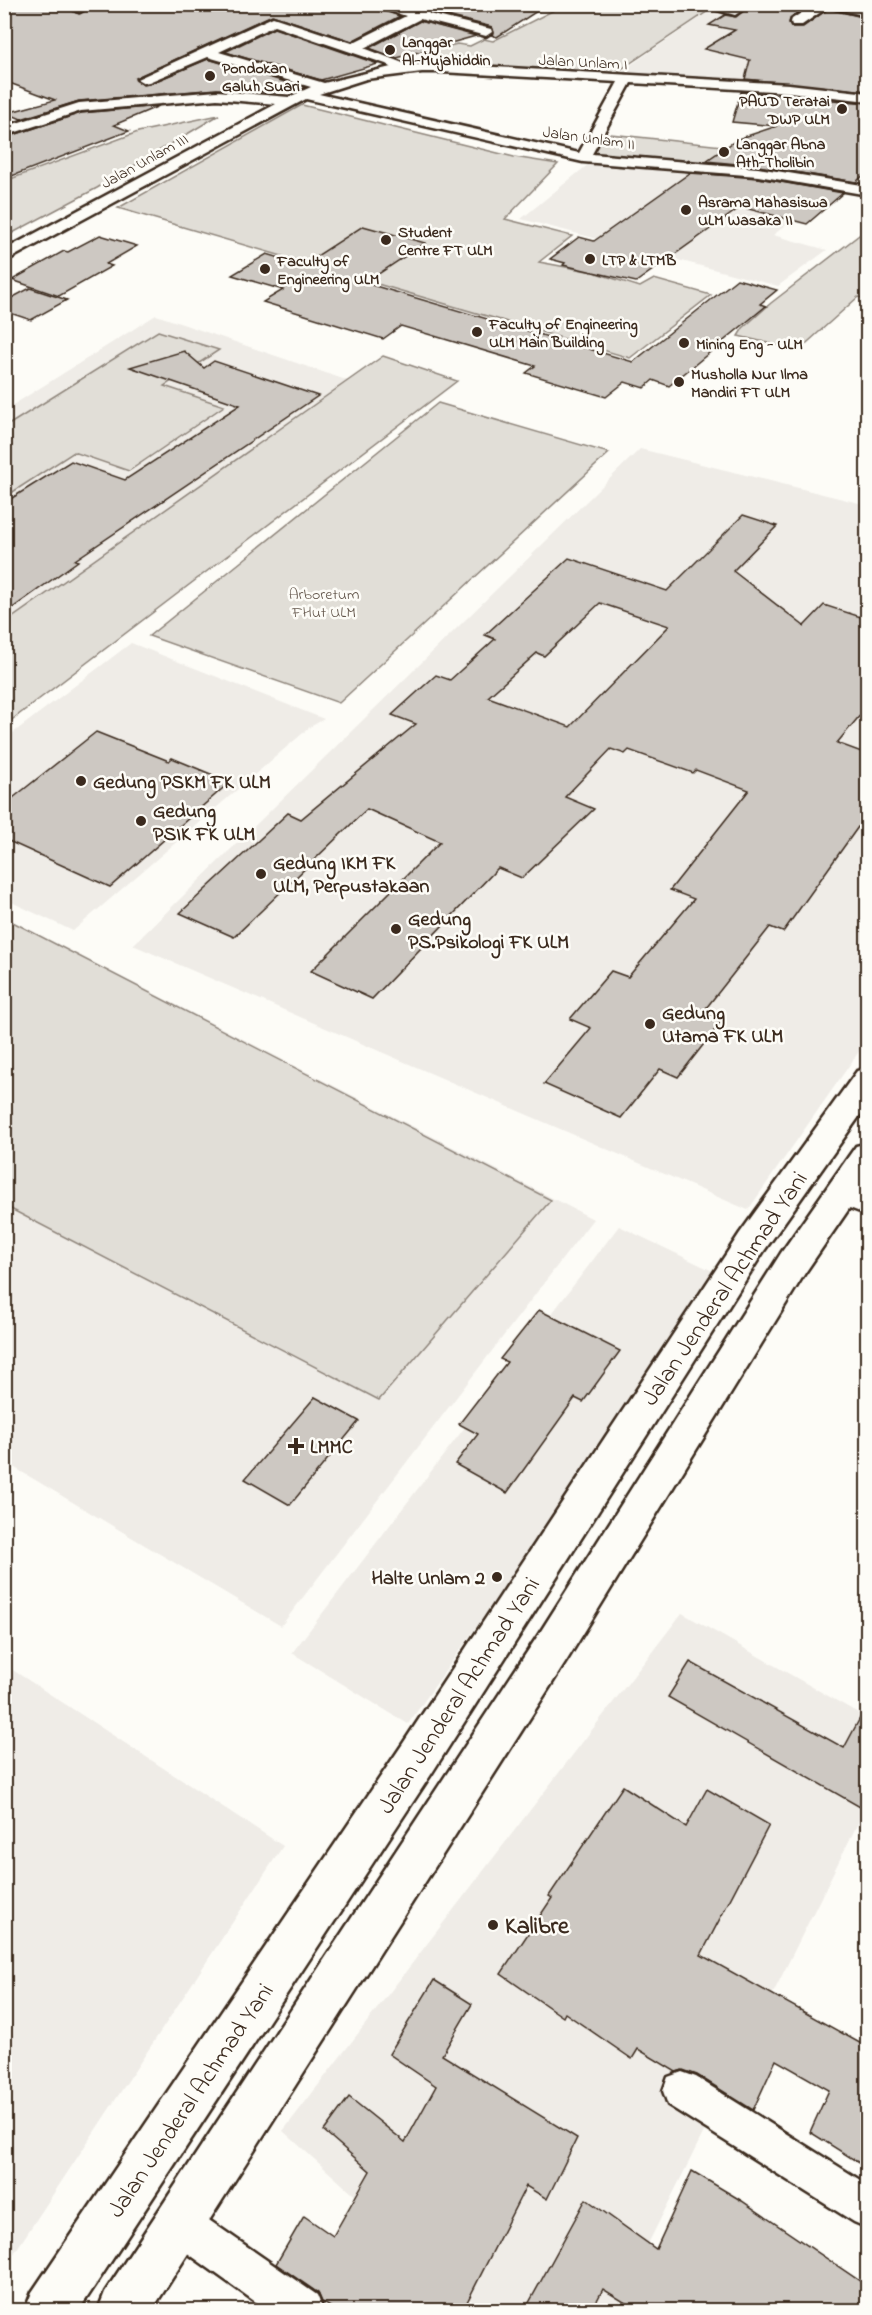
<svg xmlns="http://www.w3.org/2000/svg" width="872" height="2315" viewBox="0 0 872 2315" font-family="'Indie Flower',sans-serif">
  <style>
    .built { fill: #efece7 }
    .green { fill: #e1ded7; stroke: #8e847a; stroke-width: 1.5 }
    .building { fill: #cdc8c2; stroke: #3b2a1e; stroke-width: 1.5; fill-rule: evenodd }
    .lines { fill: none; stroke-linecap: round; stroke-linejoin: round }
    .minor-casing { stroke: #3b2a1e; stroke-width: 5 }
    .trunk-casing { stroke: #3b2a1e; stroke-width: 5 }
    .minor { fill: #fdfcf7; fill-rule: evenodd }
    .trunk { fill: #fdfcf7; fill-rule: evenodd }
    .poi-dot { fill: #3b2a1e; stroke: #fdfcf7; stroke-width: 2 }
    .labels { text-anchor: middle; stroke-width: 5; stroke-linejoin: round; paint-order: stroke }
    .far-poi-label { font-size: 16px; font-weight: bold; fill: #3b2a1e; stroke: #fdfcf7; text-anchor: start }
    .far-street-label { font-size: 16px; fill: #3b2a1e; stroke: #fdfcf7 }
    .far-park-label { font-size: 16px; fill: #64574c; stroke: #fdfcf7 }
    .poi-label { font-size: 20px; font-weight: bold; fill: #3b2a1e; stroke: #fdfcf7; text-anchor: start }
    .near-street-label { font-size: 24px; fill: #3b2a1e; stroke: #fdfcf7 }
    .near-poi-label { font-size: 24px; font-weight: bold; fill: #3b2a1e; stroke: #fdfcf7; text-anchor: start }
  </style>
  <rect width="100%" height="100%" fill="#fdfcf7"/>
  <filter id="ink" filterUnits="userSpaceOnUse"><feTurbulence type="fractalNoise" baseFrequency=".0167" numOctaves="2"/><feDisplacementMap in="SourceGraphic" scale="12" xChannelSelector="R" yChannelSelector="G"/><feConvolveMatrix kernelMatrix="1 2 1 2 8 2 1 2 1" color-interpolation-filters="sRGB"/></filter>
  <g filter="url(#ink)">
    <!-- built -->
    <g class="built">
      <path d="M 713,9 L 732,13 L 738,9 L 867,39 L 867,93 L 781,83 L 613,77 Z"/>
      <path d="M 590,163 L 770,182 L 831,192 L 773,235 L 827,250 L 778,286 L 521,219 Z"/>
      <path d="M 156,315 L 349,381 L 5,632 L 5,410 Z"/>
      <path d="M 640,449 L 867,505 L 867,1040 L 748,1210 L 133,945 Z"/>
      <path d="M 131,643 L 324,719 L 310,727 L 73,931 L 5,899 L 5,739 Z"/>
      <path d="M 5,917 L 593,1219 L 281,1626 L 5,1462 Z"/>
      <path d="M 619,1226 L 723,1276 L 408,1724 L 292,1653 Z"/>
      <path d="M 682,1613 L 867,1718 L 867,1805 L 615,2310 L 482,2310 L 283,2131 Z"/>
      <path d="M 5,1665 L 283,1846 L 5,2267 Z"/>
    </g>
    <!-- green -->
    <g class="green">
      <path d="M 688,4 L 711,9 L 611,76 L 419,61 L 426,52 L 457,44 L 470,46 L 484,39 L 493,41 L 564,5 Z"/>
      <path d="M 302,105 L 514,157 L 558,164 L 505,219 L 572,236 L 539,262 L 593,272 L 640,287 L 654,279 L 711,295 L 630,358 L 118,208 Z"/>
      <path d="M 219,115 L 97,188 L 5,237 L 5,181 L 138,132 Z"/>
      <path d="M 601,133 L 806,155 L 791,174 L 603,156 L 593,151 Z"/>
      <path d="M 867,229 L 867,299 L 858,297 L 799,350 L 738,336 L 743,328 L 771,303 Z"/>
      <path d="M 158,331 L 219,350 L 164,386 L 224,406 L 129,471 L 74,452 L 5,497 L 5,427 Z"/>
      <path d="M 383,356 L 457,381 L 5,725 L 5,623 Z"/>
      <path d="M 438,403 L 609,453 L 339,703 L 149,636 Z"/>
      <path d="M 4,918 L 5,918 L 551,1200 L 379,1400 L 5,1206 Z"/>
    </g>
    <!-- building -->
    <g class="building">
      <path d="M 4,4 L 69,4 L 74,12 L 79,14 L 87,10 L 87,4 L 366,4 L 400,16 L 352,41 L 272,15 L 135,78 L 143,85 L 149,84 L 208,59 L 292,84 L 277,92 L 217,89 L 79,101 L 21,119 L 7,113 L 55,100 L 4,81 Z"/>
      <path d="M 402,4 L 548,4 L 497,37 L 491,35 L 494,33 L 492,27 L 431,12 L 429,7 L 417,9 Z"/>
      <path d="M 742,4 L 810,4 L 791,17 L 789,23 L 792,27 L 803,27 L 828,9 L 867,18 L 867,91 L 745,79 L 750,60 L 704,49 L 735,30 L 709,25 L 725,15 L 736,17 L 743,11 L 740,6 Z"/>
      <path d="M 420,21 L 476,36 L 397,58 L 369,48 Z"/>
      <path d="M 274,28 L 378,64 L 321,80 L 225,52 Z"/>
      <path d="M 741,92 L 867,103 L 867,172 L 856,182 L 758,166 L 706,161 L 738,139 L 777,126 L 732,122 Z"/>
      <path d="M 159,106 L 114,125 L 129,131 L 4,179 L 4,138 L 81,113 Z"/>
      <path d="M 690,173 L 758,178 L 843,193 L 807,224 L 741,207 L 636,282 L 563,265 L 565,263 L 550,259 L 579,237 L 594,241 Z"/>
      <path d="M 363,226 L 425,243 L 365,283 L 633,362 L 737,279 L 777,290 L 760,304 L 766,306 L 669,386 L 653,380 L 644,388 L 625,382 L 606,397 L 526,373 L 535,366 L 401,326 L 383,339 L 263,302 L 283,290 L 232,275 L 267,254 L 303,265 Z"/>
      <path d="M 100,235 L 137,246 L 106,264 L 112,266 L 59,296 L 12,280 L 64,251 L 68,252 Z"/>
      <path d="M 30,288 L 67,300 L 31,320 L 4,311 L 4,302 Z"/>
      <path d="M 184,351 L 204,368 L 214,361 L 318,396 L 75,560 L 78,561 L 4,614 L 4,503 L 71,461 L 125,480 L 240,405 L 130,367 Z"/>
      <path d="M 743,515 L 777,526 L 733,571 L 804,626 L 824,605 L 867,619 L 867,707 L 837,743 L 867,754 L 867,830 L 858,827 L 783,932 L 770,927 L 703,1012 L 722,1021 L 678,1077 L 660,1069 L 621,1118 L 544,1084 L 591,1028 L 570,1019 L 611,971 L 628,977 L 694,899 L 670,890 L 749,790 L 696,770 L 693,773 L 629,750 L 625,754 L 611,749 L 565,797 L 594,809 L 522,878 L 498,868 L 372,999 L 311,971 L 440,842 L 367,809 L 234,937 L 180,913 L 288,813 L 301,819 L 416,724 L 392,715 L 436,675 L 450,680 L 495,639 L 485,635 L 569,558 L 667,591 ZM 600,603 L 669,626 L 570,727 L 488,697 L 537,653 L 544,656 Z"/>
      <path d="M 96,732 L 169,761 L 172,758 L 230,782 L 110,887 L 4,839 L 4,805 Z"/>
      <path d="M 539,1310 L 620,1351 L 583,1402 L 575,1398 L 507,1493 L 455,1464 L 478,1434 L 459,1424 L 507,1362 L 500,1359 Z"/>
      <path d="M 315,1397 L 359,1421 L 290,1505 L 245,1479 Z"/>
      <path d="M 690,1662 L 844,1748 L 867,1705 L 867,1811 L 668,1697 Z"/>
      <path d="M 623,1786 L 686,1827 L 707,1789 L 769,1825 L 701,1955 L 867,2047 L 867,2168 L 810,2132 L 829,2090 L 776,2060 L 753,2110 L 697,2075 L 683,2070 L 676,2072 L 638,2049 L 632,2059 L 565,2013 L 563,2017 L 501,1974 L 552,1898 L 549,1896 Z"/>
      <path d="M 434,1980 L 472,2004 L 442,2055 L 577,2138 L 547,2199 L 526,2186 L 463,2310 L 335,2310 L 322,2302 L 318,2293 L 276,2264 L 304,2216 L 333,2236 L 370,2171 L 324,2131 L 349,2097 L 405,2142 L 436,2086 L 389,2054 Z"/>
      <path d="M 692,2171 L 742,2201 L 867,2286 L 867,2310 L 637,2310 L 603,2289 L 592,2310 L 525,2310 L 586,2199 L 656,2249 Z"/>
    </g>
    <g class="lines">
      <defs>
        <g id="minor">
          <path d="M 71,4 L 84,4 L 86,8 L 80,12 L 76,11 Z"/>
          <path d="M 368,4 L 391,4 L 417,11 L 428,9 L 429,14 L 491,29 L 492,32 L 486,36 L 420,19 L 364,48 L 408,65 L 441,64 L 789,84 L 868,93 L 868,101 L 789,92 L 631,83 L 592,154 L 758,168 L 868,186 L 868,195 L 758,176 L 583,162 L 306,99 L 4,262 L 4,250 L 276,104 L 217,99 L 81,111 L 4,136 L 4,127 L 79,103 L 217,91 L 289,97 L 311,87 L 208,57 L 149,82 L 144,83 L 137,79 L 273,17 L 352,43 L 406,16 ZM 274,26 L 386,64 L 391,67 L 324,83 L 219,52 ZM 422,72 L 441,72 L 618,82 L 579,153 L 319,94 L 366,79 Z"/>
          <path d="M 697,4 L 723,4 L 739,8 L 741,11 L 735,15 Z"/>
          <path d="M 815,4 L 851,4 L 868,8 L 868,16 L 828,7 L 802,25 L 792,25 L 791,22 L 792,19 Z"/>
          <path d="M 841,1184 L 868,1193 L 868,1215 L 831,1201 L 827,1194 L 831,1187 Z"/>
          <path d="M 682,2072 L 696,2077 L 868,2185 L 868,2228 L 854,2222 L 668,2105 L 663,2091 L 668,2077 Z"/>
          <path d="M 179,2203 L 193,2209 L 317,2295 L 323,2310 L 267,2310 L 165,2237 L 159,2223 L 165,2209 Z"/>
        </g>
        <g id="trunk">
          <path d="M 868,1068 L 868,1104 L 764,1251 L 432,1773 L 79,2310 L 25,2310 L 32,2292 L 402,1745 L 740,1233 L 857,1071 Z"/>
          <path d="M 868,1143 L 868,1181 L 805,1273 L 567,1660 L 152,2310 L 98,2310 L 105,2292 L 539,1634 L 781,1253 L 856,1146 Z"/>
        </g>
      </defs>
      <!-- minor casing -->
      <use href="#minor" class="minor-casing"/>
      <!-- trunk casing -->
      <use href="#trunk" class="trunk-casing"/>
      <!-- minor -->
      <use href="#minor" class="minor"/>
      <!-- trunk -->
      <use href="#trunk" class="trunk"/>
    </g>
  </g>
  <!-- markers -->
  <g class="poi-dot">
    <circle cx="390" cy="50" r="6"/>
    <circle cx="210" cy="76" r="6"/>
    <circle cx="842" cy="109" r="6"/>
    <circle cx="724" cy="152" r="6"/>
    <circle cx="686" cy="210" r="6"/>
    <circle cx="386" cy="240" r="6"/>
    <circle cx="590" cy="259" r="6"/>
    <circle cx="265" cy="269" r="6"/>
    <circle cx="477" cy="332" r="6"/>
    <circle cx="684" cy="343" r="6"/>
    <circle cx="679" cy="382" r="6"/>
    <circle cx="81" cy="781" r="6"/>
    <circle cx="141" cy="821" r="6"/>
    <circle cx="261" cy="874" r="6"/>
    <circle cx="396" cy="929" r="6"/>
    <circle cx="650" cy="1024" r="6"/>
    <path d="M293 1437h6v6h6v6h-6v6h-6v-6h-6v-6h6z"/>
    <circle cx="497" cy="1577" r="6"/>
    <circle cx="493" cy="1925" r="6"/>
  </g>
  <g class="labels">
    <!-- far-poi labels -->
    <g class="far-poi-label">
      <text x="402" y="47">Langgar<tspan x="402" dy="18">Al-Mujahiddin</tspan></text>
      <text x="222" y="73">Pondokan<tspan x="222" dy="18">Galuh Suari</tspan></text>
      <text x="830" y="106" text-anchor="end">PAUD Teratai<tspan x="830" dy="18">DWP ULM</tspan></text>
      <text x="736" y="149">Langgar Abna<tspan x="736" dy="18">Ath-Tholibin</tspan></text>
      <text x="698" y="207">Asrama Mahasiswa<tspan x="698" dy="18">ULM Wasaka II</tspan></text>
      <text x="398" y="237">Student<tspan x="398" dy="18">Centre FT ULM</tspan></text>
      <text x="602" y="265">LTP &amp; LTMB</text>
      <text x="277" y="266">Faculty of<tspan x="277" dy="18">Engineering ULM</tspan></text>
      <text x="489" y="329">Faculty of Engineering<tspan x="489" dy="18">ULM Main Building</tspan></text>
      <text x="696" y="349">Mining Eng - ULM</text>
      <text x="691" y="379">Musholla Nur Ilma<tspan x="691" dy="18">Mandiri FT ULM</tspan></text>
    </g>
    <!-- far-street labels -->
    <g class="far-street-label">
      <text transform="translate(583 61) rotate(3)" y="6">Jalan Unlam I</text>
      <text transform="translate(589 137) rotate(8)" y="6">Jalan Unlam II</text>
      <text transform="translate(144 160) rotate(-29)" y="6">Jalan Unlam III</text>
    </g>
    <!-- far-park labels -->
    <g class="far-park-label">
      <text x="324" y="599">Arboretum<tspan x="324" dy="18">FHut ULM</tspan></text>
    </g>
    <!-- poi labels -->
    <g class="poi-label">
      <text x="93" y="788">Gedung PSKM FK ULM</text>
      <text x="153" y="817">Gedung<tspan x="153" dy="23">PSIK FK ULM</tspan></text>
      <text x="273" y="869">Gedung IKM FK<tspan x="273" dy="23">ULM, Perpustakaan</tspan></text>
      <text x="408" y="925">Gedung<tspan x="408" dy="23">PS.Psikologi FK ULM</tspan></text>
      <text x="662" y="1019">Gedung<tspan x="662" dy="23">Utama FK ULM</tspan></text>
      <text x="310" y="1453">LMMC</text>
      <text x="485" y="1584" text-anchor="end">Halte Unlam 2</text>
    </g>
    <!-- near-street labels -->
    <g class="near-street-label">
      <text transform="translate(724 1288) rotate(-56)" y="8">Jalan Jenderal Achmad Yani</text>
      <text transform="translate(458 1695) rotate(-57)" y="8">Jalan Jenderal Achmad Yani</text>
      <text transform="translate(190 2100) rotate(-56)" y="8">Jalan Jenderal Achmad Yani</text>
    </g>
    <!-- near-poi labels -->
    <g class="near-poi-label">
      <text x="505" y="1933">Kalibre</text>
    </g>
  </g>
  <!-- margin -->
  <rect width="872" height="2315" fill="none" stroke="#fdfcf7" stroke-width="24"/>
  <rect x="12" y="12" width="848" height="2291" fill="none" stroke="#3b2a1e" stroke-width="2" filter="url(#ink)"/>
</svg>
